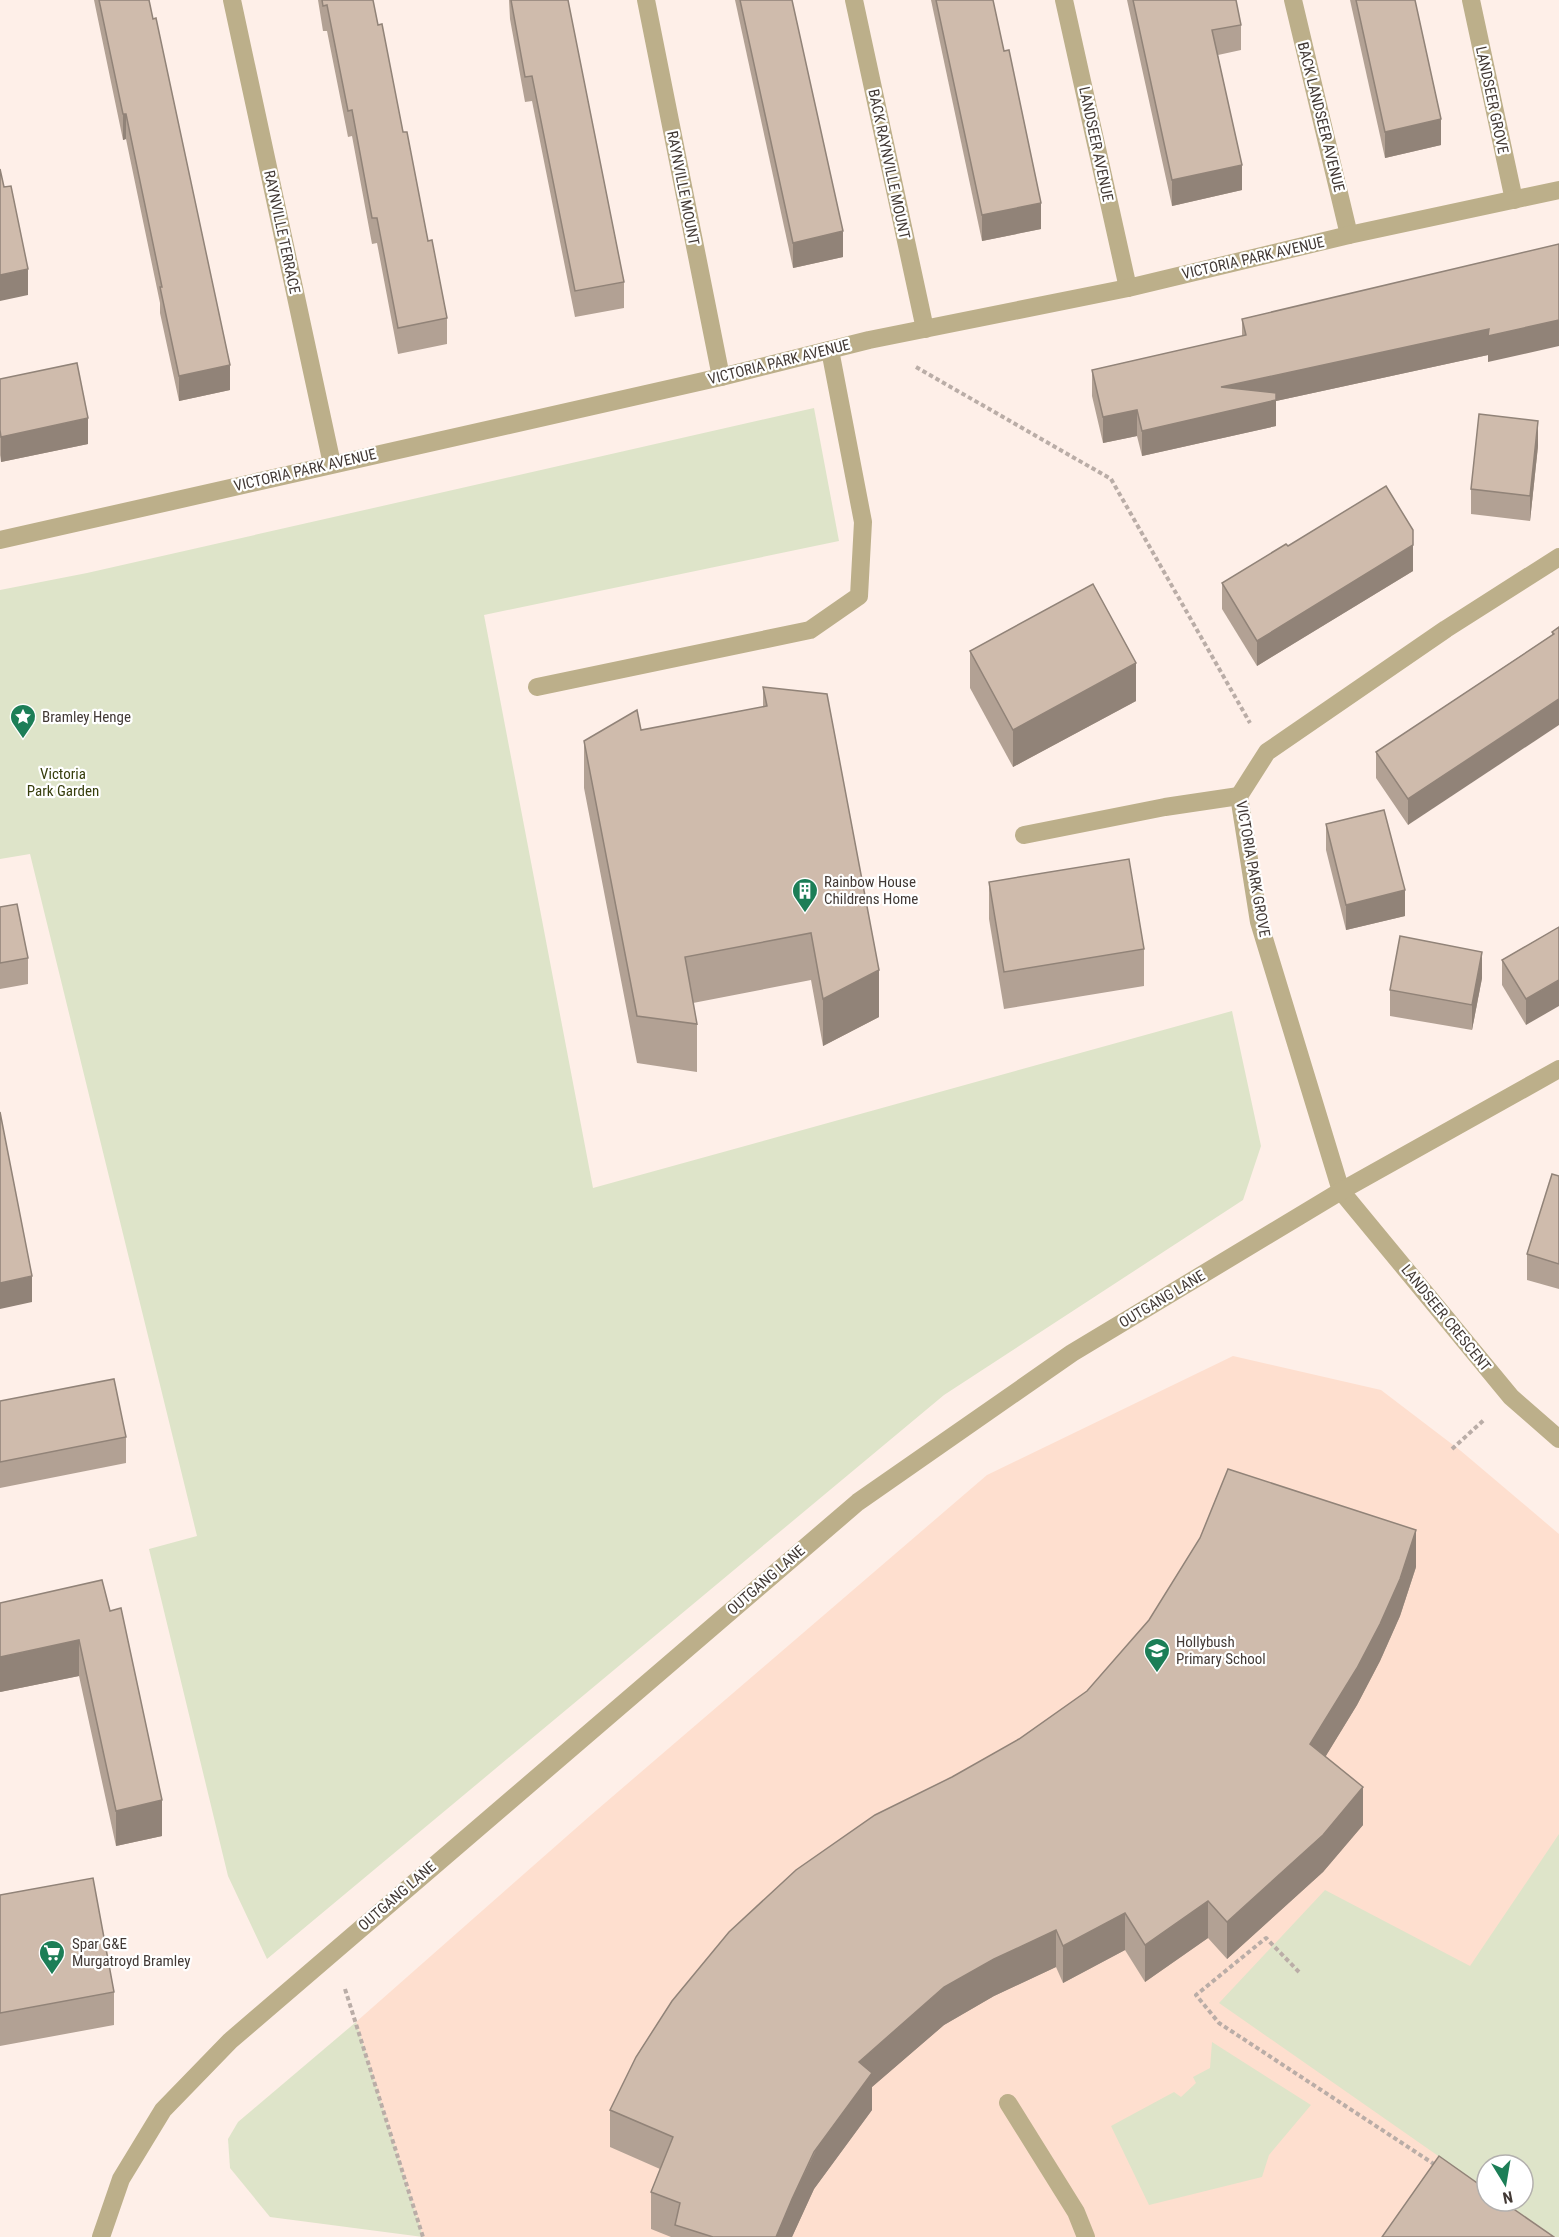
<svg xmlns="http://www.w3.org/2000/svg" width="1559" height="2237" viewBox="0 0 1559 2237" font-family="'Roboto Condensed',sans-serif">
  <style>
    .built { fill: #fedfcf; fill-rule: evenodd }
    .green { fill: #dee4c9 }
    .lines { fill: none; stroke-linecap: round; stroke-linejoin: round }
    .path { stroke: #baada7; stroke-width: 4; stroke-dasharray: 4.5 3; stroke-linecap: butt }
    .lane { stroke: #bcaf8a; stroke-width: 18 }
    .street { stroke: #bcaf8a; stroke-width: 18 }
    .wall { fill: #b2a194 }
    .shaded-wall { fill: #918378 }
    .building { fill: #cfbbac; stroke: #918378; stroke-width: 1.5 }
    .labels { text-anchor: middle; stroke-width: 4.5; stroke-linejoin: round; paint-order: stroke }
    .street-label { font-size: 15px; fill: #423935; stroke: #fff }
    .poi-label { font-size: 15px; fill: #423935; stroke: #fff; text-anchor: start }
    .park-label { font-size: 15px; fill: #373e0d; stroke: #fff }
  </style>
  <rect width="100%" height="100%" fill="#feefe8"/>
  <!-- built -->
  <path class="built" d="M 1233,1356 L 1381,1390 L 1461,1451 L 1559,1534 L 1559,2237 L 423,2237 L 356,2022 L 591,1815 L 987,1475 ZM 1487,2165 L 1523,2165 L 1523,2201 L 1487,2201 Z"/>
  <!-- green -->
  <g class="green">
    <path d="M 814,408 L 839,541 L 484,615 L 593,1188 L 1232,1011 L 1261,1146 L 1243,1200 L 944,1395 L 267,1959 L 228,1876 L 149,1549 L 197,1536 L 30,854 L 0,859 L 0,590 L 87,573 Z"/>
    <path d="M 1559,1834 L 1559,2237 L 1555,2237 L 1503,2201 L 1523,2201 L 1523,2165 L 1487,2165 L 1487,2190 L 1219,2003 L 1325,1890 L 1470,1966 Z"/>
    <path d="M 356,2022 L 423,2237 L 270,2217 L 230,2168 L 228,2139 L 238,2122 Z"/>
    <path d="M 1212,2042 L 1311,2105 L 1269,2155 L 1262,2177 L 1149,2205 L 1111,2126 L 1174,2092 L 1181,2097 L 1196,2083 L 1193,2077 L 1210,2068 Z"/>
  </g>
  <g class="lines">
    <!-- path -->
    <g class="path">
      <path d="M 916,367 L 1111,479 L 1250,723"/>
      <path d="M 1452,1449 L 1485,1419"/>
      <path d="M 1299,1972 L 1266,1938 L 1196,1995 L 1219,2023 L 1437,2166"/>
      <path d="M 345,1989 L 423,2237"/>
    </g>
    <!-- lane -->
    <g class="lane">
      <path d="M 854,0 L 925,329"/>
      <path d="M 1293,0 L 1349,235"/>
      <path d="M 537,687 L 810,630 L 859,596 L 863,522 L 830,350"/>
      <path d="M 1024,835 L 1165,807 L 1239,796"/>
      <path d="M 1008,2103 L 1076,2212 L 1086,2237"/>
    </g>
    <!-- street -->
    <g class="street">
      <path d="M 232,0 L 332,464"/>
      <path d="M 646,0 L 721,377"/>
      <path d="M 1064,0 L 1128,288"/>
      <path d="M 1471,0 L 1514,200"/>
      <path d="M 0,540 L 721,377 L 869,340 L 1128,288 L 1349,235 L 1559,190"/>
      <path d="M 1559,557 L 1446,629 L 1267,752 L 1239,796 L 1259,922 L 1341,1191 L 1511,1397 L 1559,1439"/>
      <path d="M 101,2237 L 121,2179 L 163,2110 L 230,2041 L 858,1502 L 1072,1353 L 1341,1191 L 1559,1069"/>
    </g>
  </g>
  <!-- wall -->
  <g class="wall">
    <path d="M 94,0 L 149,0 L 230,390 L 179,401 L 160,313 L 160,303 L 126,139 L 123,140 Z"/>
    <path d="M 318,0 L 373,0 L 378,25 L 428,241 L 447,318 L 447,344 L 398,354 L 377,243 L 372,244 L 352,136 L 348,137 L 327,31 L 323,31 Z"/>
    <path d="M 509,0 L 568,0 L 624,282 L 624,308 L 575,317 L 532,101 L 525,102 L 510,19 Z"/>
    <path d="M 735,0 L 792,0 L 843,257 L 793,268 Z"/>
    <path d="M 931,0 L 993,0 L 1041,229 L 982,241 Z"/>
    <path d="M 1127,0 L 1236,0 L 1241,25 L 1241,50 L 1218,55 L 1242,190 L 1172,206 Z"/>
    <path d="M 1350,0 L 1415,0 L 1441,145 L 1385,158 Z"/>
    <path d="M 1559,244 L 1488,362 L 1488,355 L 1276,401 L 1276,426 L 1142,456 L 1137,436 L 1103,443 L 1092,396 L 1092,370 L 1242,336 L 1242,319 Z"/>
    <path d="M 0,379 L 88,444 L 1,462 L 0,455 Z"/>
    <path d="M 1538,446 L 1530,521 L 1471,514 L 1471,489 Z"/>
    <path d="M 1288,546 L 1413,571 L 1257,666 L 1222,609 L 1222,583 Z"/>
    <path d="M 1559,627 L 1408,825 L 1376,778 L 1376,752 L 1552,635 L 1552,632 Z"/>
    <path d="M 970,651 L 1136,701 L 1013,767 L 970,688 Z"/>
    <path d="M 763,687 L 879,1017 L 823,1046 L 811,980 L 693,1003 L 697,1024 L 697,1072 L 637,1063 L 584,788 L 584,741 L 763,707 Z"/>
    <path d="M 1326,824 L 1405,916 L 1346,930 L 1326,850 Z"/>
    <path d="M 989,882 L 1144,949 L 1144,986 L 1004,1009 L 989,919 Z"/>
    <path d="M 0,907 L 28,958 L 28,984 L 0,989 Z"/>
    <path d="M 1559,927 L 1526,1025 L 1502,985 L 1502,960 Z"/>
    <path d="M 1482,978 L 1472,1030 L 1390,1016 L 1390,990 Z"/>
    <path d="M 1559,1176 L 1559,1289 L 1527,1280 L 1527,1254 Z"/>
    <path d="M 0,1401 L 126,1437 L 126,1463 L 0,1488 Z"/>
    <path d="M 1416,1567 L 1400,1616 L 1380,1661 L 1357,1705 L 1325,1757 L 1363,1825 L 1323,1872 L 1227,1959 L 1208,1938 L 1145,1982 L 1125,1950 L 1063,1983 L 1056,1967 L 994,1996 L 944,2025 L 872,2087 L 872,2110 L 814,2189 L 792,2237 L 671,2237 L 651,2229 L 651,2192 L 660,2169 L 610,2147 L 610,2110 Z"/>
    <path d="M 102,1580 L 162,1836 L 116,1846 L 79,1676 L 0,1692 Z"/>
    <path d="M 0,1895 L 114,1992 L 114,2025 L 0,2046 Z"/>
  </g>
  <!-- shaded-wall -->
  <g class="shaded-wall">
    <path d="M 123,114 L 126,114 L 126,139 L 123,140 Z"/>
    <path d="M 1441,119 L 1441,145 L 1385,158 L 1385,132 Z"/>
    <path d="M 1242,165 L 1242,190 L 1172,206 L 1172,180 Z"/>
    <path d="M 1041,203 L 1041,229 L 982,241 L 982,215 Z"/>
    <path d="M 843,231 L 843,257 L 793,268 L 793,243 Z"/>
    <path d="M 28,269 L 28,295 L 0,301 L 0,275 Z"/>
    <path d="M 1559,320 L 1559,346 L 1488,362 L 1488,355 L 1276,401 L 1276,426 L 1142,456 L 1142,431 L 1221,387 L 1489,329 Z"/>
    <path d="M 230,365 L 230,390 L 179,401 L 179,376 Z"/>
    <path d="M 1137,410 L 1137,436 L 1103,443 L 1103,417 Z"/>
    <path d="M 88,418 L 88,444 L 1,462 L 1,437 Z"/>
    <path d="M 1538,421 L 1538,446 L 1530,521 L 1530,496 Z"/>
    <path d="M 1413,545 L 1413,571 L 1257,666 L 1257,641 Z"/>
    <path d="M 1136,663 L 1136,701 L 1013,767 L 1013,730 Z"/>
    <path d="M 1559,699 L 1559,725 L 1408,825 L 1408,799 Z"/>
    <path d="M 1405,890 L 1405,916 L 1346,930 L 1346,905 Z"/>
    <path d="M 1482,952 L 1482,978 L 1472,1030 L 1472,1005 Z"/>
    <path d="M 879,970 L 879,1017 L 823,1046 L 823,999 Z"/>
    <path d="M 1559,980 L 1559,1006 L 1526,1025 L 1526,999 Z"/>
    <path d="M 32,1276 L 32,1302 L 0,1309 L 0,1283 Z"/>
    <path d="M 1416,1530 L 1416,1567 L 1400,1616 L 1380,1661 L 1357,1705 L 1310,1782 L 1310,1744 Z"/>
    <path d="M 79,1640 L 79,1676 L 0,1692 L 0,1657 Z"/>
    <path d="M 1363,1787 L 1363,1825 L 1323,1872 L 1227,1959 L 1227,1922 Z"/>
    <path d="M 162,1800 L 162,1836 L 116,1846 L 116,1811 Z"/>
    <path d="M 1208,1901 L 1208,1938 L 1145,1982 L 1145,1945 Z"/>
    <path d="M 1125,1913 L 1125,1950 L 1063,1983 L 1063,1946 Z"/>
    <path d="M 1056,1930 L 1056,1967 L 994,1996 L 944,2025 L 872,2087 L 872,2110 L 814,2189 L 792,2237 L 776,2237 L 792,2199 L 859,2062 L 944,1987 L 994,1959 Z"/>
  </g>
  <!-- building -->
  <g class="building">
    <path d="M 99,0 L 149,0 L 153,19 L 156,18 L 230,365 L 179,376 L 160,287 L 162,287 L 126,114 L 123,114 Z"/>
    <path d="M 322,0 L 373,0 L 378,25 L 382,24 L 403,132 L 407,132 L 428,241 L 432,240 L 447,318 L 398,328 L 377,218 L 372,218 L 352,110 L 348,111 L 327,5 L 323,6 Z"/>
    <path d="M 511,0 L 568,0 L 624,282 L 575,291 L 532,76 L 525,77 Z"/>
    <path d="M 740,0 L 792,0 L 843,231 L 793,243 Z"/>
    <path d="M 936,0 L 993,0 L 1004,51 L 1009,50 L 1041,203 L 982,215 Z"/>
    <path d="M 1133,0 L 1236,0 L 1241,25 L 1212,30 L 1242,165 L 1172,180 Z"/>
    <path d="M 1356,0 L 1415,0 L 1441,119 L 1385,132 Z"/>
    <path d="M 0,169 L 4,187 L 11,186 L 28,269 L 0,275 Z"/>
    <path d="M 1559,244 L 1559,320 L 1488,336 L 1489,329 L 1221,387 L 1276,393 L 1276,400 L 1142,431 L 1137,410 L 1103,417 L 1092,370 L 1246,335 L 1242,319 Z"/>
    <path d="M 77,363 L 88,418 L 1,437 L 0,430 L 0,379 Z"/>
    <path d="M 1479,414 L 1538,421 L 1530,496 L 1471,489 Z"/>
    <path d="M 1386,486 L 1413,530 L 1413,545 L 1257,641 L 1222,583 L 1286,544 L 1288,546 Z"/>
    <path d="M 1093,584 L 1136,663 L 1013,730 L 970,651 Z"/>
    <path d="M 1559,627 L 1559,699 L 1408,799 L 1376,752 L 1554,634 L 1552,632 Z"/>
    <path d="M 763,687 L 827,694 L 879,970 L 823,999 L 811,933 L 685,957 L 697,1024 L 637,1016 L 584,741 L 637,710 L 641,730 L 767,706 Z"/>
    <path d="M 1384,810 L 1405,890 L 1346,905 L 1326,824 Z"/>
    <path d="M 1129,859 L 1144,949 L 1004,972 L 989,882 Z"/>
    <path d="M 17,904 L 28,958 L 0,963 L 0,907 Z"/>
    <path d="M 1559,927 L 1559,980 L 1526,999 L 1502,960 Z"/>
    <path d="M 1400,936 L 1482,952 L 1472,1005 L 1390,990 Z"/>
    <path d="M 0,1112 L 32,1276 L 0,1283 Z"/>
    <path d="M 1552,1174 L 1559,1176 L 1559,1264 L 1527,1254 Z"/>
    <path d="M 114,1379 L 126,1437 L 0,1462 L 0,1401 Z"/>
    <path d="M 1228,1469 L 1416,1530 L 1400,1579 L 1380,1624 L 1357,1668 L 1310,1744 L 1363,1787 L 1323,1835 L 1227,1922 L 1208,1901 L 1145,1945 L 1125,1913 L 1063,1946 L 1056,1930 L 994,1959 L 944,1987 L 859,2062 L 872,2073 L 814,2152 L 792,2199 L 776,2237 L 713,2237 L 675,2225 L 680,2203 L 651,2192 L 673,2137 L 610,2110 L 636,2057 L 672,2001 L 729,1932 L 796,1870 L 875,1815 L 952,1777 L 1019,1739 L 1087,1691 L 1149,1620 L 1200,1538 Z"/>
    <path d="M 102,1580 L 110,1611 L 121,1608 L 162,1800 L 116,1811 L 79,1640 L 0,1657 L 0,1603 Z"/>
    <path d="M 93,1878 L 114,1992 L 0,2013 L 0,1895 Z"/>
    <path d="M 1439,2156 L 1487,2190 L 1487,2201 L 1502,2201 L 1554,2237 L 1382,2237 Z"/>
  </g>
  <!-- icons -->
  <defs>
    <symbol id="sight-pin" viewBox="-11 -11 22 30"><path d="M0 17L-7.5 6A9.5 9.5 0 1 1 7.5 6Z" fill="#1c7e57" stroke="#fff"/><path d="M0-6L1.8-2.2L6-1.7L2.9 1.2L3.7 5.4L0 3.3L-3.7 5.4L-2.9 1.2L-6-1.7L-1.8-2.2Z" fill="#fff"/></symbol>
    <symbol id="building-pin" viewBox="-11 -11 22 30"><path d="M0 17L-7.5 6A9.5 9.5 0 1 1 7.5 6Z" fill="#1c7e57" stroke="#fff"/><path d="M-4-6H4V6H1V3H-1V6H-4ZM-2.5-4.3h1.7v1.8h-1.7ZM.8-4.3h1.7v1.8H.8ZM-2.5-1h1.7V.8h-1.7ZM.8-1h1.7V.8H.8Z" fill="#fff"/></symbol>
    <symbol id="school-pin" viewBox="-11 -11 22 30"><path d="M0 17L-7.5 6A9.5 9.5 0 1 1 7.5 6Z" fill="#1c7e57" stroke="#fff"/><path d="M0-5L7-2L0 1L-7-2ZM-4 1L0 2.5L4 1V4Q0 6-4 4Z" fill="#fff"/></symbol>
    <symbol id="supermarket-pin" viewBox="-11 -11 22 30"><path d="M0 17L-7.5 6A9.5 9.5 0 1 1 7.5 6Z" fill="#1c7e57" stroke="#fff"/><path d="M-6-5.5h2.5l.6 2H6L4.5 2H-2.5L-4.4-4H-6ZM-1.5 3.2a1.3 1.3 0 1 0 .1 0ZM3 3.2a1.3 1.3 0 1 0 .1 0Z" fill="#fff"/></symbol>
  </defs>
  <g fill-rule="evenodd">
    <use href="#sight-pin" x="8" y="702" width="30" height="40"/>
    <use href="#building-pin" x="790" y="876" width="30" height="40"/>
    <use href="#school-pin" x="1142" y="1636" width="30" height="40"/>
    <use href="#supermarket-pin" x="37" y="1938" width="30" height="40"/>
  </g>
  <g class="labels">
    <!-- street labels -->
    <g class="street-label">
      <text transform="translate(1492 100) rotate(78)" y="5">LANDSEER GROVE</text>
      <text transform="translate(1321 117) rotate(76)" y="5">BACK LANDSEER AVENUE</text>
      <text transform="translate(1096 144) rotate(78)" y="5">LANDSEER AVENUE</text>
      <text transform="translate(889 164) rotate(78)" y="5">BACK RAYNVILLE MOUNT</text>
      <text transform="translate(683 188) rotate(79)" y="5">RAYNVILLE MOUNT</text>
      <text transform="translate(282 232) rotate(78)" y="5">RAYNVILLE TERRACE</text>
      <text transform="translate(1253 258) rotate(-13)" y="5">VICTORIA PARK AVENUE</text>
      <text transform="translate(779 362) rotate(-14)" y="5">VICTORIA PARK AVENUE</text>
      <text transform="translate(305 470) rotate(-13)" y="5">VICTORIA PARK AVENUE</text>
      <text transform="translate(1253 869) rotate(80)" y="5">VICTORIA PARK GROVE</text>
      <text transform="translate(1162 1299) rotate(-31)" y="5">OUTGANG LANE</text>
      <text transform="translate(1446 1318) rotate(51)" y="5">LANDSEER CRESCENT</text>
      <text transform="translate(766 1580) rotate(-41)" y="5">OUTGANG LANE</text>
      <text transform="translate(397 1896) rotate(-41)" y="5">OUTGANG LANE</text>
    </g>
    <!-- poi labels -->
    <g class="poi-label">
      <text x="42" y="722">Bramley Henge</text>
      <text x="824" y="887">Rainbow House<tspan x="824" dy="17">Childrens Home</tspan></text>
      <text x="1176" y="1647">Hollybush<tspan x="1176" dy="17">Primary School</tspan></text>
      <text x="72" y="1949">Spar G&amp;E<tspan x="72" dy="17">Murgatroyd Bramley</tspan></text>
    </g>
    <!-- park labels -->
    <g class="park-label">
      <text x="63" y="779">Victoria<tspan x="63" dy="17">Park Garden</tspan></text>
    </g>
  </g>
  <!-- north arrow -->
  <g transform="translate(1505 2183) rotate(169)"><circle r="28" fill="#ffffff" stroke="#b3b0ae" stroke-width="1.5"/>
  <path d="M0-4.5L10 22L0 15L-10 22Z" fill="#1c7e57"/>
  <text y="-9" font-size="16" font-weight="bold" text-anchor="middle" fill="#423935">N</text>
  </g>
</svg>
